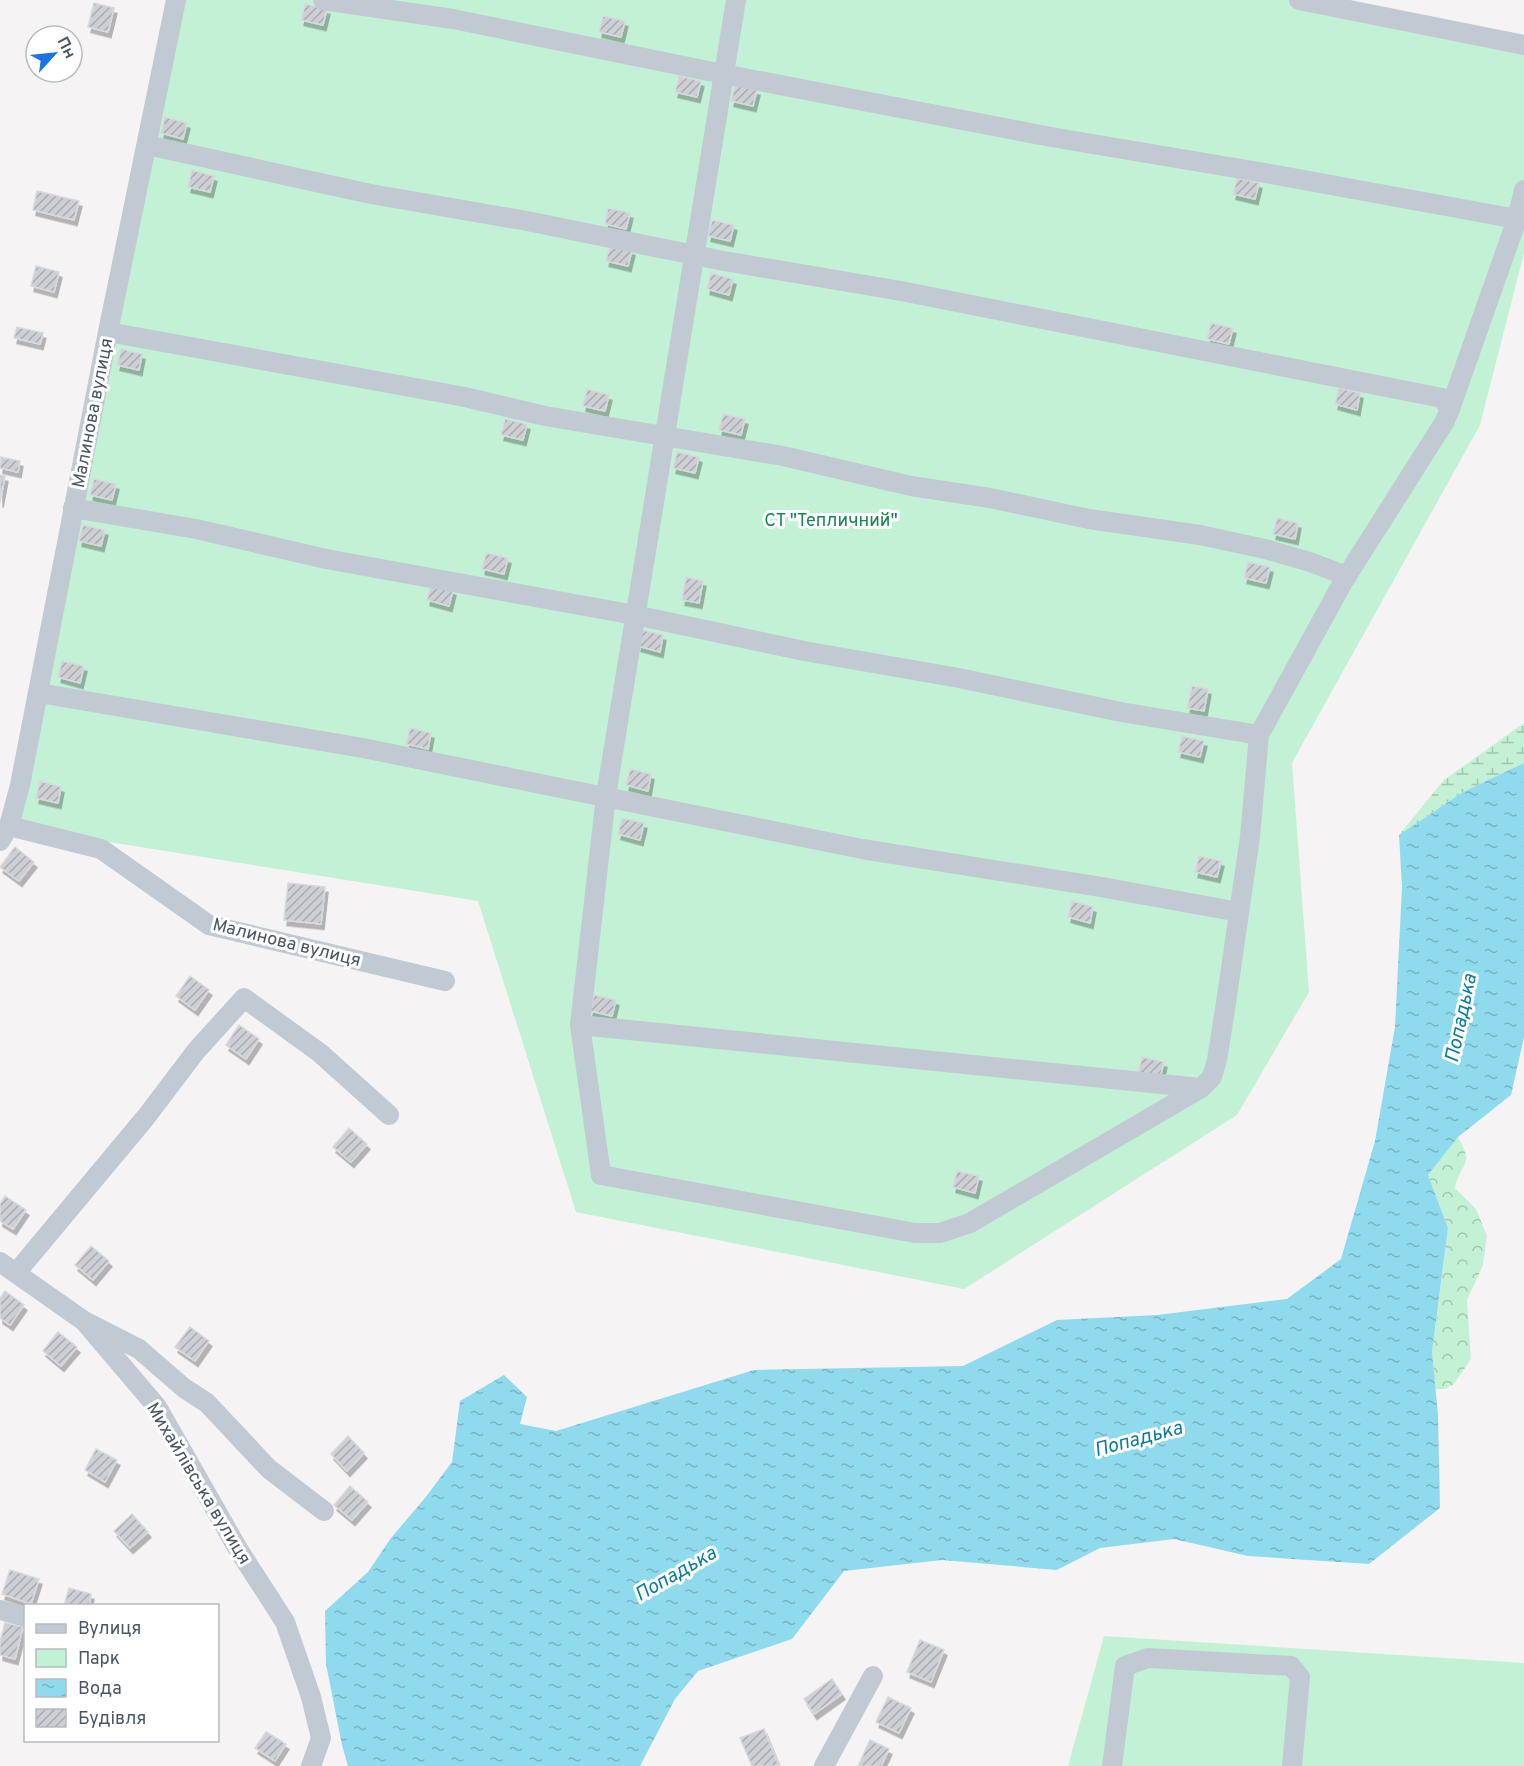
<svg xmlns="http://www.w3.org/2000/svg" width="1524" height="1766" viewBox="0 0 1524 1766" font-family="Overpass,sans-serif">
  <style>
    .green { fill: #c3f1d5 }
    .forest { fill: url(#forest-crowns) }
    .wetland { fill: url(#wetland-marsh) }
    .water { fill: url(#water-ripples) }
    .building { fill: url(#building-hatch); stroke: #d7d9de; stroke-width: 1.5; filter: url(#shadow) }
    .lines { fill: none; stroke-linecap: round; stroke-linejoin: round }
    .street { stroke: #c1cad2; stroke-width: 20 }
    .labels { text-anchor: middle; stroke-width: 6; stroke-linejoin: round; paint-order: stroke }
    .street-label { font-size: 18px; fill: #4a5661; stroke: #fff }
    .park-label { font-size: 18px; fill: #17864f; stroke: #fff }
    .water-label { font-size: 20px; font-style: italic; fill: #0c7c9b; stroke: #fff }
  </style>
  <defs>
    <pattern id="forest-crowns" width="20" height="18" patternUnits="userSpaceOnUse" patternTransform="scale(1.5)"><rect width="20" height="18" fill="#c3f1d5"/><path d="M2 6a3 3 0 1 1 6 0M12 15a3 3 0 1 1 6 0" fill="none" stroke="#a0c6b0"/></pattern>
    <pattern id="wetland-marsh" width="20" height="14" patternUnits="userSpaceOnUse" patternTransform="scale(1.5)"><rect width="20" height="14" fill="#c3f1d5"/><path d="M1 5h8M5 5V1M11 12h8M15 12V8" fill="none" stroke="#a0c6b0"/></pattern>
    <pattern id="water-ripples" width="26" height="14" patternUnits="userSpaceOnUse" patternTransform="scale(1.5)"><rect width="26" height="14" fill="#90daee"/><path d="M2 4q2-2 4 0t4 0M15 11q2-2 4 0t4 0" fill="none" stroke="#78b4c4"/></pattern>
    <pattern id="building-hatch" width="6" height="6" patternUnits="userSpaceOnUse" patternTransform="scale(1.5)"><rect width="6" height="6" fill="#cdcfd5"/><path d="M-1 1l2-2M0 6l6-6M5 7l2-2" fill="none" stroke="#a8abb0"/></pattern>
    <filter id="shadow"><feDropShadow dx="3" dy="5.5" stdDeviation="0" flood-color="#0004"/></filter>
  </defs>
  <rect width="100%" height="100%" fill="#f5f3f3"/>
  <!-- green -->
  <g class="green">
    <path d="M 170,0 L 1333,0 L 1524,40 L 1524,253 L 1480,425 L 1292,763 L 1309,992 L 1237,1115 L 964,1289 L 576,1212 L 478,901 L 9,826 Z"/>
    <path d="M 1104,1636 L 1524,1663 L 1524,1766 L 1068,1766 Z"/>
  </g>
  <!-- forest -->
  <path class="forest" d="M 1458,1137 C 1475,1168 1461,1160 1455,1188 L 1476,1209 L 1487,1236 L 1483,1265 L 1467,1300 L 1471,1359 L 1454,1384 L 1445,1389 L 1435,1389 L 1432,1352 L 1448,1228 L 1428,1175 Z"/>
  <!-- wetland -->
  <path class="wetland" d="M 1524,723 L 1524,763 L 1463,792 L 1399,835 L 1444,780 Z"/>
  <!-- water -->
  <path class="water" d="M 1524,763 L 1524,1037 L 1511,1095 L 1458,1137 L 1428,1175 L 1448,1228 L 1432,1352 L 1438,1415 L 1440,1508 L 1369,1564 L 1248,1556 L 1174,1539 L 1100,1548 L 1057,1570 L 942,1560 L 844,1571 L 792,1639 L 698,1671 L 675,1699 L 640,1766 L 348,1766 L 342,1745 L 326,1664 L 325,1611 L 368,1572 L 391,1538 L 425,1498 L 452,1462 L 460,1401 L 504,1375 L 527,1397 L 520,1424 L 556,1431 L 754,1370 L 963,1366 L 1057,1320 L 1157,1315 L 1287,1299 L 1341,1259 L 1375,1141 L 1395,1027 L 1402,887 L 1399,835 L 1463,792 Z"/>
  <!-- building -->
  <g class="building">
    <path d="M 94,3 L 114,8 L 108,32 L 88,27 Z"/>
    <path d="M 305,4 L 327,9 L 323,25 L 301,20 Z"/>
    <path d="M 603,16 L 625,21 L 621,37 L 599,32 Z"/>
    <path d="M 679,76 L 701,81 L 697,97 L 675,92 Z"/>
    <path d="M 735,85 L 757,90 L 753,106 L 731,101 Z"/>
    <path d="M 165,117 L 187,123 L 183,139 L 161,133 Z"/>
    <path d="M 192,170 L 214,176 L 210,192 L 188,187 Z"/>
    <path d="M 1237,178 L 1259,183 L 1255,199 L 1233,194 Z"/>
    <path d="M 37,191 L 79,201 L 74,220 L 33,210 Z"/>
    <path d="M 608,208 L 630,213 L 626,229 L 605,224 Z"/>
    <path d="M 712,220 L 734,225 L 730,241 L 708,236 Z"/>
    <path d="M 610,245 L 632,250 L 628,266 L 606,261 Z"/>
    <path d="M 36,266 L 59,272 L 54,292 L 31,286 Z"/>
    <path d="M 711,273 L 733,279 L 729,295 L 707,289 Z"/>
    <path d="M 1211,323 L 1233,328 L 1229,344 L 1207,339 Z"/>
    <path d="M 17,327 L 43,333 L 40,344 L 14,338 Z"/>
    <path d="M 121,349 L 142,354 L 139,370 L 117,365 Z"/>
    <path d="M 1339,388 L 1360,393 L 1357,410 L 1335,404 Z"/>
    <path d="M 587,389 L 609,395 L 605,411 L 583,406 Z"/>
    <path d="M 723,414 L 745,419 L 741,435 L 719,430 Z"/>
    <path d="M 505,419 L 527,424 L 523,440 L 501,435 Z"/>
    <path d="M 677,452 L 699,457 L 695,473 L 673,468 Z"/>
    <path d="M 1,457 L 20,461 L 18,472 L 0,468 Z"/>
    <path d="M 0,475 L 5,476 L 0,502 Z"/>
    <path d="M 94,479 L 116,484 L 112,500 L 90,495 Z"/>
    <path d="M 1277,518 L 1298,523 L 1295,539 L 1273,534 Z"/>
    <path d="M 83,525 L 105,530 L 101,546 L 79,541 Z"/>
    <path d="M 486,553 L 508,558 L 504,574 L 482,569 Z"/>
    <path d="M 1248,562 L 1270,567 L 1266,583 L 1244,578 Z"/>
    <path d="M 686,577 L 703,581 L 699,603 L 682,600 Z"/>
    <path d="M 431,584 L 453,590 L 449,606 L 427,600 Z"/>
    <path d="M 642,630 L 663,635 L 660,652 L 638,646 Z"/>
    <path d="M 62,661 L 84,666 L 80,683 L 58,677 Z"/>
    <path d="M 1192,686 L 1208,689 L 1204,711 L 1187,708 Z"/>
    <path d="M 410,728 L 431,733 L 428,749 L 406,744 Z"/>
    <path d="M 1182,736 L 1204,741 L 1200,757 L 1178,752 Z"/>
    <path d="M 630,769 L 651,774 L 648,791 L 626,785 Z"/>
    <path d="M 40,781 L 61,787 L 58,803 L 36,798 Z"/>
    <path d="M 622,818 L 644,823 L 640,840 L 618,834 Z"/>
    <path d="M 15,847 L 34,862 L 19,881 L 0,867 Z"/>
    <path d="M 1199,856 L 1221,861 L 1217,877 L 1195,872 Z"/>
    <path d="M 288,883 L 325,887 L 321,924 L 284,920 Z"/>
    <path d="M 1072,901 L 1093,907 L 1090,923 L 1068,917 Z"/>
    <path d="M 190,976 L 209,990 L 195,1010 L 176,996 Z"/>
    <path d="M 594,995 L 616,1000 L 612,1016 L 590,1011 Z"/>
    <path d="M 239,1025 L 259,1039 L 246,1059 L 226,1045 Z"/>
    <path d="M 1142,1057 L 1164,1062 L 1160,1078 L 1138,1073 Z"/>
    <path d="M 349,1128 L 367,1144 L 351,1162 L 333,1147 Z"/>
    <path d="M 957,1171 L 979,1176 L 975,1193 L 953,1187 Z"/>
    <path d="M 5,1196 L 26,1210 L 13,1229 L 0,1221 L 0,1204 Z"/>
    <path d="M 91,1246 L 109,1261 L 93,1280 L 75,1265 Z"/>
    <path d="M 5,1291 L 24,1305 L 10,1325 L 0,1318 L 0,1298 Z"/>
    <path d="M 190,1327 L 209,1341 L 195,1361 L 175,1347 Z"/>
    <path d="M 58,1332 L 77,1347 L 61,1366 L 43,1351 Z"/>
    <path d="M 348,1436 L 364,1453 L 347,1471 L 331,1454 Z"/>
    <path d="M 96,1449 L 117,1460 L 105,1482 L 85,1470 Z"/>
    <path d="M 350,1486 L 368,1502 L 352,1520 L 334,1505 Z"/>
    <path d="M 132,1514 L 148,1532 L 130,1548 L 114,1531 Z"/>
    <path d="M 10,1570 L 39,1579 L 31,1604 L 2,1594 Z"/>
    <path d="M 69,1588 L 91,1594 L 89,1606 L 64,1606 Z"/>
    <path d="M 5,1623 L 23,1627 L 15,1659 L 0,1655 L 0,1642 Z"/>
    <path d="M 920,1640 L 944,1650 L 931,1682 L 907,1672 Z"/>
    <path d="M 832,1679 L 842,1694 L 814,1714 L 804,1699 Z"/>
    <path d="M 888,1697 L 911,1708 L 899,1733 L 876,1722 Z"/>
    <path d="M 764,1729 L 779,1766 L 752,1766 L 740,1738 Z"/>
    <path d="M 266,1732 L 286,1744 L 275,1761 L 255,1748 Z"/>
    <path d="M 870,1740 L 889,1749 L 881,1766 L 858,1766 Z"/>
  </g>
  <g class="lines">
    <!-- street -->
    <g class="street">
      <path d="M 323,0 L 453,19 L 723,74 L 1051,137 L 1265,173 L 1517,219 L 1450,409"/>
      <path d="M 736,0 L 606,796 L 580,1025 L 601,1175 L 915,1233 L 940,1233 L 970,1223 L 1201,1088 L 1212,1077 L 1217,1060 L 1226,1003 L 1250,837 L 1259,735"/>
      <path d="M 1299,0 L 1524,45"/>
      <path d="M 1517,219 L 1524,190"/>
      <path d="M 108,332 L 465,397 L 545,416 L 783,456 L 911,486 L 990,498 L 1089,519 L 1200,535 L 1265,549 L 1310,562 L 1347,576"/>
      <path d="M 73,508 L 196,529 L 326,559 L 635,615 L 804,651 L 959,678 L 1121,712 L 1259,735 L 1343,582 L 1445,421 L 1450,409 L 1442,398 L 901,291 L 724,261 L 527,221 L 371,194 L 147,145"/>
      <path d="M 39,693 L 363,748 L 862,849 L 1101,887 L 1239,912"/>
      <path d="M 9,826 L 101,849 L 209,925 L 445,981"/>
      <path d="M 0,841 L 9,826 L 20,785 L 108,332 L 176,0"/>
      <path d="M 580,1025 L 1201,1088"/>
      <path d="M 0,1262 L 84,1321 L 139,1349 L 184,1388 L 207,1403 L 269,1469 L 324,1511"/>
      <path d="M 16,1273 L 146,1117 L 196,1051 L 244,998 L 320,1053 L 389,1115"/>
      <path d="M 84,1321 L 157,1407 L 238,1549 L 285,1622 L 311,1697 L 321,1738 L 311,1766"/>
      <path d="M 0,1610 L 26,1617"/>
      <path d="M 824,1766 L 873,1676"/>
      <path d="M 1112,1766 L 1125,1666 L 1148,1658 L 1291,1666 L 1300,1677 L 1292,1766"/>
    </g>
  </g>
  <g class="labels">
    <!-- street labels -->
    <g class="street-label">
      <text transform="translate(92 413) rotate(-79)" y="6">Малинова вулиця</text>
      <text transform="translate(287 942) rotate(14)" y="6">Малинова вулиця</text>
      <text transform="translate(199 1483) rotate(59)" y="6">Михайлівська вулиця</text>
    </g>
    <!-- park labels -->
    <g class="park-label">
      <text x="831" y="526">СТ "Тепличний"</text>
    </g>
    <!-- water labels -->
    <g class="water-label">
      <text transform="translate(1460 1018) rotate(-78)" y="7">Попадька</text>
      <text transform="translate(1138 1438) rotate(-15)" y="7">Попадька</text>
      <text transform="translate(675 1573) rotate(-30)" y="7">Попадька</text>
    </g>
  </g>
  <!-- legend -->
  <rect x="24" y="1604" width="195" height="138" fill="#ffffff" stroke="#b7bbc0" stroke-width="1.5"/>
  <rect x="36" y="1624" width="30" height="9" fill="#c1cad2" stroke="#b7bbc0" stroke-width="1.5"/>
  <text x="78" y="1634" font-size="18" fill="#4a5661">Вулиця</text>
  <rect x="36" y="1649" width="30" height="18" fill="#c3f1d5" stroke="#b7bbc0" stroke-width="1.5"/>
  <text x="78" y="1664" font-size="18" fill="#4a5661">Парк</text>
  <rect x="36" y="1679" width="30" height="18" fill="url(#water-ripples)" stroke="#b7bbc0" stroke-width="1.5"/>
  <text x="78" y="1694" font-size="18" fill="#4a5661">Вода</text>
  <rect x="36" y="1709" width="30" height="18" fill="url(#building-hatch)" stroke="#b7bbc0" stroke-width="1.5"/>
  <text x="78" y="1724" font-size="18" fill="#4a5661">Будівля</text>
  <!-- north arrow -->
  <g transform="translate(54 54) rotate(63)"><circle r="28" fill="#ffffff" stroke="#b7bbc0" stroke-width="1.5"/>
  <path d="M0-4.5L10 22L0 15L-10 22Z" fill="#1a73e8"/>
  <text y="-9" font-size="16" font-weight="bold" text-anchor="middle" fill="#4a5661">Пн</text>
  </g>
</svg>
